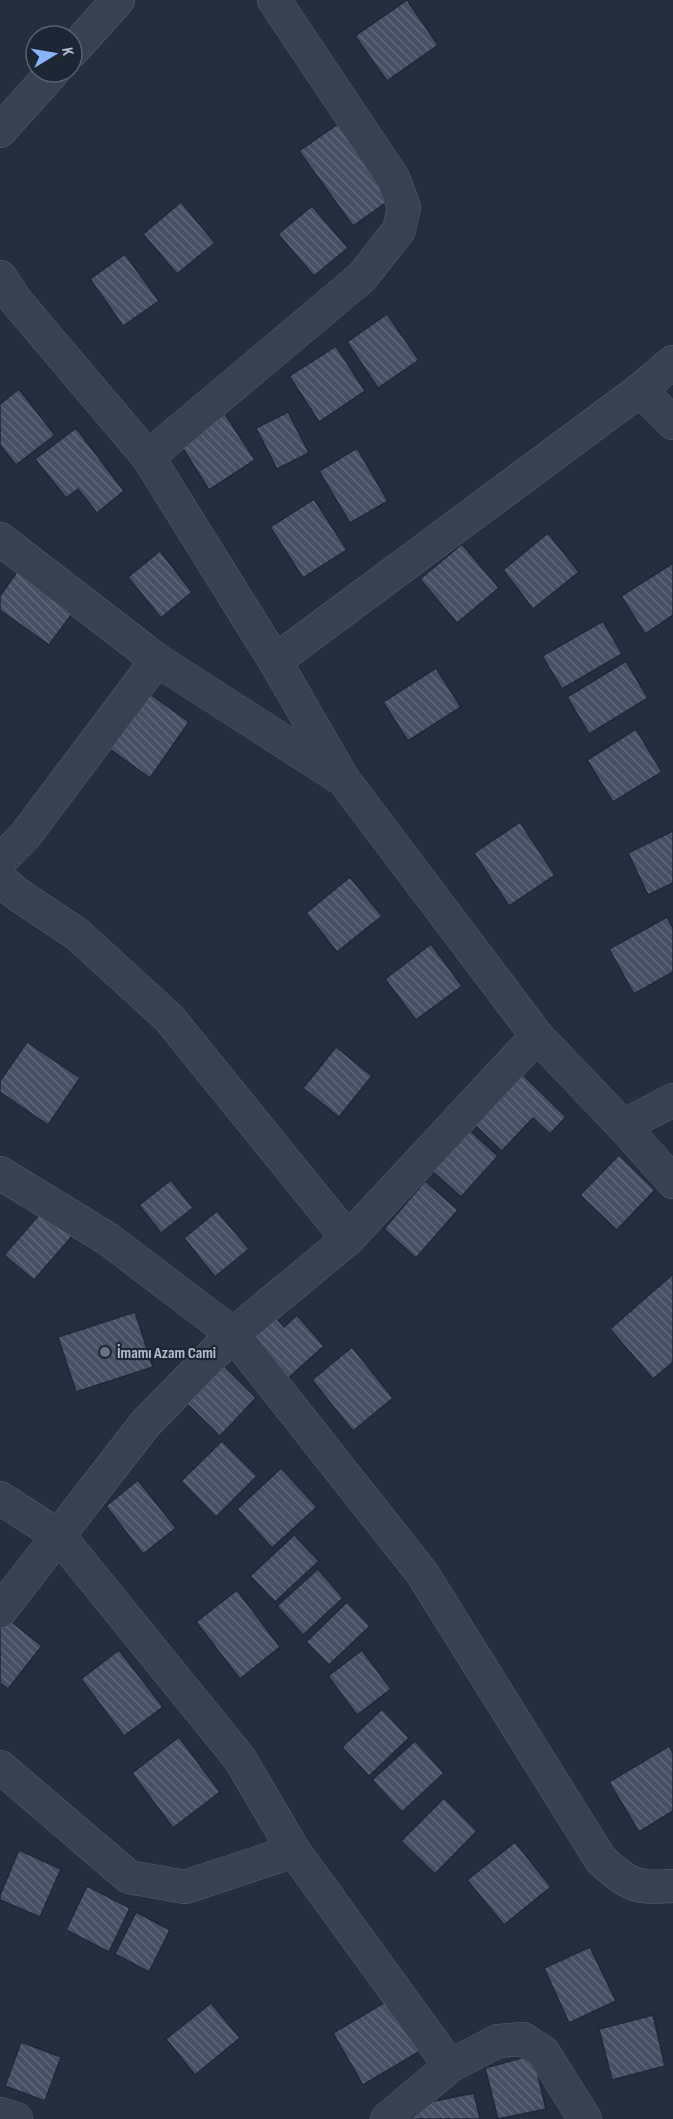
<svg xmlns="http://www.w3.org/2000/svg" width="673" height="2119" viewBox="0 0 673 2119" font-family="'Sofia Sans Condensed',sans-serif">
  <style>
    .building { fill: url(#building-back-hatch); stroke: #1f2835; stroke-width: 1.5 }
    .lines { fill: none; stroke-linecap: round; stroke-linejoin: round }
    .minor-casing { stroke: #565f6c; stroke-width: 34 }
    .minor { stroke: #38414e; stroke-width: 33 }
    .worship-dot { fill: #6b7280; stroke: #1d2633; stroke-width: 2 }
    .labels { text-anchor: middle; stroke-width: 4.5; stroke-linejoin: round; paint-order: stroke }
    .poi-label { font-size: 16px; font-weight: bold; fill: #b4bcc9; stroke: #1d2633; text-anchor: start }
  </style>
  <defs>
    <pattern id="building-back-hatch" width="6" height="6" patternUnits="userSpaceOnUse" patternTransform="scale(1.5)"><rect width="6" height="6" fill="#455162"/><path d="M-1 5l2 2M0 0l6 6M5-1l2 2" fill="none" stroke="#5d6877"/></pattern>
  </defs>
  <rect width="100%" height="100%" fill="#242f3e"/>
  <!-- building -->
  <g class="building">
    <path d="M 407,0 L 438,45 L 387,81 L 355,36 Z"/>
    <path d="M 338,124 L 391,199 L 353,226 L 299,151 Z"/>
    <path d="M 181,202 L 215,243 L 177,274 L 143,234 Z"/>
    <path d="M 312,206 L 348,248 L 314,276 L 278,234 Z"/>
    <path d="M 125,254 L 159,301 L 123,326 L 90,279 Z"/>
    <path d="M 387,314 L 419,360 L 378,388 L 347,342 Z"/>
    <path d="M 336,346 L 365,391 L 319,422 L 289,376 Z"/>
    <path d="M 19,389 L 55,435 L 16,465 L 0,445 L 0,404 Z"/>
    <path d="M 288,412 L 309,453 L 277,469 L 256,428 Z"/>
    <path d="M 225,414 L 255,460 L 209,490 L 180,444 Z"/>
    <path d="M 76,428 L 124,491 L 97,513 L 78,489 L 66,498 L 35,459 Z"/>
    <path d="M 357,448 L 388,501 L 350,523 L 319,471 Z"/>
    <path d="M 314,499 L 347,550 L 303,578 L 270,527 Z"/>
    <path d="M 548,533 L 579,572 L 533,609 L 503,570 Z"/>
    <path d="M 462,544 L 499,588 L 457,623 L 420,579 Z"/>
    <path d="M 160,551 L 192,592 L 161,618 L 128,577 Z"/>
    <path d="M 24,562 L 80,603 L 49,645 L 0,610 L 0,596 Z"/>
    <path d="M 673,563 L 673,615 L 645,634 L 621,596 Z"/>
    <path d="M 603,621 L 622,654 L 562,689 L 542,656 Z"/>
    <path d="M 626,661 L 648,698 L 589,734 L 567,697 Z"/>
    <path d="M 436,668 L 461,707 L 408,741 L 383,702 Z"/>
    <path d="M 143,689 L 189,722 L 150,778 L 104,745 Z"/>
    <path d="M 636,729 L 662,772 L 613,802 L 587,760 Z"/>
    <path d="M 520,822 L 555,875 L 509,906 L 474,853 Z"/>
    <path d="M 673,831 L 673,883 L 648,895 L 628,853 Z"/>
    <path d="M 350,877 L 382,916 L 337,952 L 306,913 Z"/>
    <path d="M 667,917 L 673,928 L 673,972 L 634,994 L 609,949 Z"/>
    <path d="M 431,944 L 462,986 L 416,1020 L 385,979 Z"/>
    <path d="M 27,1042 L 80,1078 L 48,1125 L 0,1092 L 0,1081 Z"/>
    <path d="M 336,1047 L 372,1076 L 339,1117 L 303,1088 Z"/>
    <path d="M 520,1072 L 566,1117 L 550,1134 L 533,1118 L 502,1151 L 472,1122 Z"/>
    <path d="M 467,1128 L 498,1156 L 461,1197 L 430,1169 Z"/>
    <path d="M 619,1155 L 655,1190 L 617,1230 L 580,1195 Z"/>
    <path d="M 171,1180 L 193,1208 L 161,1233 L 139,1205 Z"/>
    <path d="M 425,1181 L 458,1210 L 416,1258 L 384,1229 Z"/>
    <path d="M 46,1207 L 75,1233 L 34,1280 L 4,1255 Z"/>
    <path d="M 217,1211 L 249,1249 L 215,1277 L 184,1238 Z"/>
    <path d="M 673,1274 L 673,1362 L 653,1379 L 610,1329 Z"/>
    <path d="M 135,1312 L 153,1367 L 76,1392 L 58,1337 Z"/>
    <path d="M 271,1312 L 284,1327 L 297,1315 L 324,1346 L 286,1380 L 247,1334 Z"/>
    <path d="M 352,1347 L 393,1398 L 353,1431 L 312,1380 Z"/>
    <path d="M 221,1363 L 256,1398 L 220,1436 L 184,1401 Z"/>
    <path d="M 222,1441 L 257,1476 L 216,1517 L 181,1481 Z"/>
    <path d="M 281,1468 L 317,1507 L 272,1548 L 237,1509 Z"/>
    <path d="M 138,1480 L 176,1528 L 143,1554 L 106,1506 Z"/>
    <path d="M 294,1535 L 319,1561 L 275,1602 L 250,1576 Z"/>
    <path d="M 318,1569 L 343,1598 L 303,1635 L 277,1606 Z"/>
    <path d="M 237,1590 L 280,1647 L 240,1679 L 196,1622 Z"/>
    <path d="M 347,1602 L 370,1626 L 329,1665 L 306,1642 Z"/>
    <path d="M 3,1615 L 42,1646 L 8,1689 L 0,1683 L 0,1619 Z"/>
    <path d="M 119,1650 L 163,1707 L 124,1736 L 81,1679 Z"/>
    <path d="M 362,1650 L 391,1689 L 357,1715 L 328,1676 Z"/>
    <path d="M 382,1709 L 409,1738 L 369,1776 L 342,1747 Z"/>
    <path d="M 179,1737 L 220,1792 L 173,1828 L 132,1773 Z"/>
    <path d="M 415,1741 L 444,1773 L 402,1812 L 372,1780 Z"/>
    <path d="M 669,1746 L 673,1753 L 673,1811 L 639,1832 L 609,1782 Z"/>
    <path d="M 444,1798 L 477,1831 L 435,1874 L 401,1841 Z"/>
    <path d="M 515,1842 L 551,1887 L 504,1925 L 467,1880 Z"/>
    <path d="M 19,1850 L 61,1869 L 40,1917 L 0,1900 L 0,1895 Z"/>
    <path d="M 87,1886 L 130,1908 L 109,1952 L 66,1930 Z"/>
    <path d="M 136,1912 L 170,1930 L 149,1972 L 115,1954 Z"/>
    <path d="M 590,1947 L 616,2001 L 569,2023 L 544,1968 Z"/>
    <path d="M 392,1998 L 422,2050 L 363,2085 L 333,2033 Z"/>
    <path d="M 211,2003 L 240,2038 L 195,2075 L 166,2039 Z"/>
    <path d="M 653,2015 L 665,2066 L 612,2080 L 599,2029 Z"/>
    <path d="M 21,2042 L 61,2057 L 45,2101 L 5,2086 Z"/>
    <path d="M 533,2055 L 546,2109 L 498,2119 L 485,2068 Z"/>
    <path d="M 474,2093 L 480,2119 L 412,2119 L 410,2106 Z"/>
  </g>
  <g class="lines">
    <defs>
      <g id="minor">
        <path d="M 72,51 L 118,0"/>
        <path d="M 0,131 L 53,72"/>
        <path d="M 0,277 L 16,301 L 148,457 L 275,661 L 343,779 L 537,1036 L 623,1126 L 673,1182"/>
        <path d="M 640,390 L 673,423"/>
        <path d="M 148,457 L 362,277 L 399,230 L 404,207 L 393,178 L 274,0"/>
        <path d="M 0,539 L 157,660 L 339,777"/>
        <path d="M 275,661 L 640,390 L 673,362"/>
        <path d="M 0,861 L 24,837 L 157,660"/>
        <path d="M 0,879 L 17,894 L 77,934 L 169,1018 L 348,1239"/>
        <path d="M 623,1126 L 673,1100"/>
        <path d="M 0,1173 L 108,1239 L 233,1334 L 422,1573 L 601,1860 C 629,1885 636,1889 673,1886"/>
        <path d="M 0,1498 L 59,1536 L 240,1759 L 294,1851 L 450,2066"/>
        <path d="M 0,1611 L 145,1424 L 233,1334 L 348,1239 L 537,1036"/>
        <path d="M 0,1767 L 129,1877 L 185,1887 L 294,1851"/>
        <path d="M 0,2114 L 16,2119"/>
        <path d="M 387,2119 L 450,2066 L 498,2041 L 523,2039 L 543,2052 L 585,2119"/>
      </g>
    </defs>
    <!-- minor casing -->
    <use href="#minor" class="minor-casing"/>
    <!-- minor -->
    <use href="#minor" class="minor"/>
  </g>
  <!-- markers -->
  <circle class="worship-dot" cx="105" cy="1352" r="6"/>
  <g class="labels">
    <!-- poi labels -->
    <g class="poi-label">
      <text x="117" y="1358">İmamı Azam Cami</text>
    </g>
  </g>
  <!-- north arrow -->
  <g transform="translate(54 54) rotate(79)"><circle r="28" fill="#1d2633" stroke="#59626f" stroke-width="1.5"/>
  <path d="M0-4.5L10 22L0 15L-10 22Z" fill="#8ab4f8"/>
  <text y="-9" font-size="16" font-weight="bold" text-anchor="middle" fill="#b4bcc9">K</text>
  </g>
</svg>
